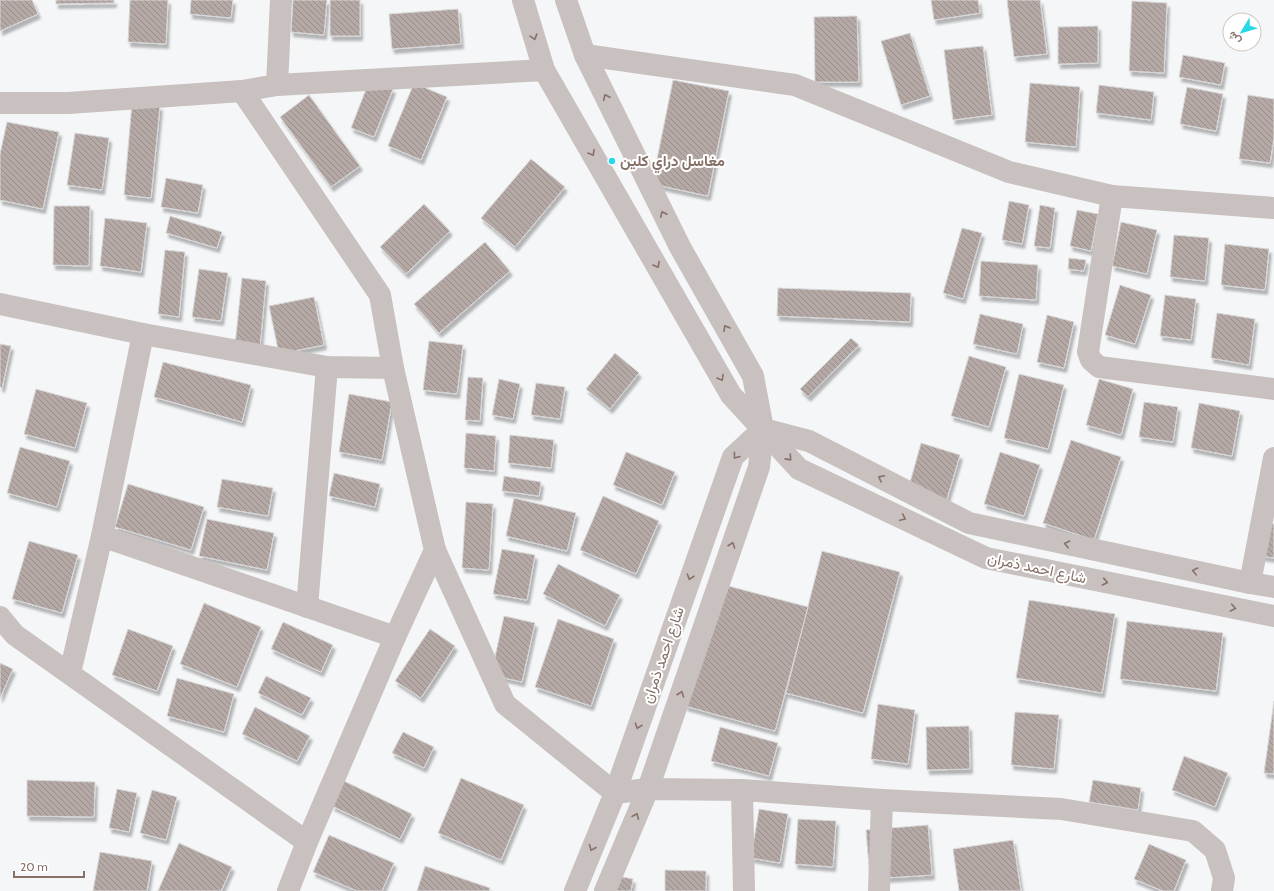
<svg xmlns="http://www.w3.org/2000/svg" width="1274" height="891" viewBox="0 0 1274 891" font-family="Cabin,Vazirmatn,sans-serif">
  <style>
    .building { fill: url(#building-back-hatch); stroke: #d8d8da; filter: url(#shadow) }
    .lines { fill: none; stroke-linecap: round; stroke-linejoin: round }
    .street { stroke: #c8c1bf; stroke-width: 22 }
    .oneway { stroke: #877067 }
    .poi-dot { fill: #27d8e7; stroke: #fff; stroke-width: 1.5 }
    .labels { text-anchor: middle; stroke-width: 4; stroke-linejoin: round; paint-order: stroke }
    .poi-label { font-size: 15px; font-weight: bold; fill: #877067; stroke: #fff; text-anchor: start }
    .street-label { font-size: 15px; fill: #877067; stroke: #fff }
  </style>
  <defs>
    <pattern id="building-back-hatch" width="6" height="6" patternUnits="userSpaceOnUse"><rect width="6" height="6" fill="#b5a9a6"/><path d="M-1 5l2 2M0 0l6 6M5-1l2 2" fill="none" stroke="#998e8b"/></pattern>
    <filter id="shadow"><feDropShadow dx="2.5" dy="4.5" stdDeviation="1" flood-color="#0004"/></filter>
  </defs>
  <rect width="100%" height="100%" fill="#f5f6f8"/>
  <!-- building -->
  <g class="building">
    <path d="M 0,0 L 32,0 L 38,14 L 0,31 Z"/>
    <path d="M 56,0 L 114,0 L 114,3 L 56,4 Z"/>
    <path d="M 130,0 L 168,0 L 166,44 L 128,42 Z"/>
    <path d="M 191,0 L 233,0 L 231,18 L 190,14 Z"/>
    <path d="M 293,0 L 327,0 L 324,35 L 291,32 Z"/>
    <rect x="330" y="0" width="30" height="36"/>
    <path d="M 931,0 L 978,0 L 980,13 L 934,20 Z"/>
    <path d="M 1007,0 L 1040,0 L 1047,54 L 1014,57 Z"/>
    <path d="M 1132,1 L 1167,3 L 1164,73 L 1129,71 Z"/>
    <path d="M 458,9 L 461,44 L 392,49 L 389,14 Z"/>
    <path d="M 857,16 L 859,82 L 815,82 L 814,17 Z"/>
    <path d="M 1098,26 L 1098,63 L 1058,64 L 1058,27 Z"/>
    <path d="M 910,33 L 930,96 L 901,105 L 881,41 Z"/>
    <path d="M 983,46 L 992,115 L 953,120 L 944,50 Z"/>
    <path d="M 1183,55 L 1225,63 L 1221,85 L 1179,77 Z"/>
    <path d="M 370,79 L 393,89 L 374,137 L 351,128 Z"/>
    <path d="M 673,80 L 729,91 L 708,196 L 652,184 Z"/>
    <path d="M 414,83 L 447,97 L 421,160 L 388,146 Z"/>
    <path d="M 1030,83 L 1080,87 L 1076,147 L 1025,142 Z"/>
    <path d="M 1099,85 L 1154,92 L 1151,120 L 1096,113 Z"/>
    <path d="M 1187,87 L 1223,94 L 1216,131 L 1180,124 Z"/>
    <path d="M 309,95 L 360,166 L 331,187 L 280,117 Z"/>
    <path d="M 1248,95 L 1274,99 L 1274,138 L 1270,163 L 1239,159 Z"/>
    <path d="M 132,103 L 160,106 L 151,198 L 124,195 Z"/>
    <path d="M 7,122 L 59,132 L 43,209 L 0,200 L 0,154 Z"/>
    <path d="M 75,133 L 109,138 L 102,190 L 67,185 Z"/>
    <path d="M 531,159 L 565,187 L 515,247 L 481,218 Z"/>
    <path d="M 166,178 L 203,185 L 198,213 L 161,207 Z"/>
    <path d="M 1009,201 L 1029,205 L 1022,244 L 1002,240 Z"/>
    <path d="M 424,204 L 450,231 L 406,274 L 380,247 Z"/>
    <path d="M 1040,205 L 1055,208 L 1050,248 L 1034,246 Z"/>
    <path d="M 54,206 L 90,206 L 89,266 L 53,265 Z"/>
    <path d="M 1077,210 L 1098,214 L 1091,251 L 1070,246 Z"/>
    <path d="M 170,216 L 222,232 L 217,248 L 166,233 Z"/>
    <path d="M 105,218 L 147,223 L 141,272 L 100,266 Z"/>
    <path d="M 1121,222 L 1157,230 L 1147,274 L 1112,266 Z"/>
    <path d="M 962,228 L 982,233 L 963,299 L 943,293 Z"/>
    <path d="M 1174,235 L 1209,238 L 1205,281 L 1170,277 Z"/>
    <path d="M 485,242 L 510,271 L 439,333 L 414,304 Z"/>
    <path d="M 1225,244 L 1269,249 L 1265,290 L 1221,285 Z"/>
    <path d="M 165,250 L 185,252 L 179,317 L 158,314 Z"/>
    <path d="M 1069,258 L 1086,260 L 1084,271 L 1068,269 Z"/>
    <path d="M 981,261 L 1038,265 L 1036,300 L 979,296 Z"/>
    <path d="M 199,269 L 228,273 L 221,321 L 192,317 Z"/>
    <path d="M 242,278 L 266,281 L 260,347 L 235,345 Z"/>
    <path d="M 1120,285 L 1151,295 L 1135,344 L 1105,335 Z"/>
    <path d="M 778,288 L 911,293 L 910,322 L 777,316 Z"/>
    <path d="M 1165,295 L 1196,299 L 1191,340 L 1160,336 Z"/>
    <path d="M 314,297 L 324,345 L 279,354 L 269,306 Z"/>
    <path d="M 1217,313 L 1255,319 L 1249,365 L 1211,358 Z"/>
    <path d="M 980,314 L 1023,324 L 1017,354 L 973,344 Z"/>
    <path d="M 1047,315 L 1074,322 L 1064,368 L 1037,362 Z"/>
    <path d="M 851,338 L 859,345 L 808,397 L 800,389 Z"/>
    <path d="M 429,341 L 463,345 L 457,394 L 423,390 Z"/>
    <path d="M 0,344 L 11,346 L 2,388 L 0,387 Z"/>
    <path d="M 615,353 L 639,373 L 610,409 L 586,389 Z"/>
    <path d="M 969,356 L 1006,367 L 989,427 L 951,416 Z"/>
    <path d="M 163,362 L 251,385 L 242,422 L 154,397 Z"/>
    <path d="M 1019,374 L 1064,385 L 1048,449 L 1004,438 Z"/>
    <path d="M 468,377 L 483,378 L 480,421 L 465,420 Z"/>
    <path d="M 499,379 L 520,384 L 513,419 L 492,415 Z"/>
    <path d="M 1099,379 L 1133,389 L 1121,435 L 1086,425 Z"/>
    <path d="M 536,383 L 565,387 L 560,419 L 531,415 Z"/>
    <path d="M 36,389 L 87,403 L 75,448 L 24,434 Z"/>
    <path d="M 349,394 L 392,402 L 382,460 L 339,452 Z"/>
    <path d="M 1144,402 L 1178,407 L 1173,442 L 1139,437 Z"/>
    <path d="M 1199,403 L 1240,411 L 1232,456 L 1191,448 Z"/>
    <path d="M 466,433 L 496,436 L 494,471 L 464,468 Z"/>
    <path d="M 510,435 L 554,440 L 551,468 L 508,463 Z"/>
    <path d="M 1071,440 L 1121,457 L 1094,540 L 1043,523 Z"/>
    <path d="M 921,443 L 960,455 L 944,509 L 906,497 Z"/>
    <path d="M 20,447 L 70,461 L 57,507 L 7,493 Z"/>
    <path d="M 626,452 L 675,472 L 662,505 L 613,485 Z"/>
    <path d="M 1000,452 L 1040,465 L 1024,516 L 984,504 Z"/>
    <path d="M 334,473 L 380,484 L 375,507 L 329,496 Z"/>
    <path d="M 504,476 L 541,482 L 539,496 L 502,491 Z"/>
    <path d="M 222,479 L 273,488 L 268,516 L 217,507 Z"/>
    <path d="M 128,484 L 204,507 L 191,550 L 115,527 Z"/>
    <path d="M 603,496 L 659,521 L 636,574 L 580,550 Z"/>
    <path d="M 514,498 L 576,513 L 567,551 L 506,536 Z"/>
    <path d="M 466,502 L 493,504 L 489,570 L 462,568 Z"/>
    <path d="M 207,519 L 274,533 L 267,570 L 199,556 Z"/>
    <path d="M 1255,522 L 1274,524 L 1274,558 L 1252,555 Z"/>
    <path d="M 29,541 L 78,555 L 62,613 L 12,599 Z"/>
    <path d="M 502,549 L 535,555 L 527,600 L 493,594 Z"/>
    <path d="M 822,551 L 900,572 L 863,713 L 786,693 Z"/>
    <path d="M 558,564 L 620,595 L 605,626 L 543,594 Z"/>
    <path d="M 717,583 L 808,607 L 775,731 L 685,706 Z"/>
    <path d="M 1029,600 L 1115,614 L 1102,693 L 1016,678 Z"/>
    <path d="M 204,603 L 261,627 L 237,687 L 180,664 Z"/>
    <path d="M 504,616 L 535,623 L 522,682 L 491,675 Z"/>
    <path d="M 558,619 L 614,639 L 591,706 L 535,687 Z"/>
    <path d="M 1127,621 L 1223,633 L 1216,691 L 1120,679 Z"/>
    <path d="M 283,622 L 333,645 L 321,672 L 271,649 Z"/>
    <path d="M 128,629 L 173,646 L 157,691 L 112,675 Z"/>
    <path d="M 430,629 L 455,646 L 421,698 L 395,681 Z"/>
    <path d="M 0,663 L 13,669 L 0,698 Z"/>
    <path d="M 266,676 L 311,698 L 302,715 L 258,693 Z"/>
    <path d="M 177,678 L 234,694 L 224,732 L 167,716 Z"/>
    <path d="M 1274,701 L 1274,774 L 1264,773 Z"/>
    <path d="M 878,704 L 915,710 L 908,764 L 871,759 Z"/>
    <path d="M 255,707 L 310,736 L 297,761 L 242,734 Z"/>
    <path d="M 1015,712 L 1059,715 L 1054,769 L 1011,765 Z"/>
    <path d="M 969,726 L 970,769 L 927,770 L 926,727 Z"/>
    <path d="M 720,727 L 778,743 L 769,776 L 711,761 Z"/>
    <path d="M 403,732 L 434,747 L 424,768 L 392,753 Z"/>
    <path d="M 1184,756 L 1228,773 L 1215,807 L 1172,790 Z"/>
    <path d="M 461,778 L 524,805 L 501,860 L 438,833 Z"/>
    <path d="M 27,780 L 95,782 L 94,817 L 27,816 Z"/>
    <path d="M 1093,780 L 1141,788 L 1138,810 L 1089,802 Z"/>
    <path d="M 344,781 L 412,814 L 400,839 L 332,806 Z"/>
    <path d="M 117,789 L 137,793 L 129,832 L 109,828 Z"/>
    <path d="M 152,790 L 177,797 L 166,840 L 140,833 Z"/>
    <path d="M 759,809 L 788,814 L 780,863 L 751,858 Z"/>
    <path d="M 798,819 L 836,821 L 833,867 L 795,864 Z"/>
    <path d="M 928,825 L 932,875 L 870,879 L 866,830 Z"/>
    <path d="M 329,835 L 394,863 L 382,891 L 357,891 L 313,872 Z"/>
    <path d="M 1013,840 L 1021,891 L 959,891 L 953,849 Z"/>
    <path d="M 179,843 L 232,867 L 221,891 L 158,891 Z"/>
    <path d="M 1149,844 L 1186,860 L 1174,891 L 1163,891 L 1134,879 Z"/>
    <path d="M 100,852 L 152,861 L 147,891 L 93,891 Z"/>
    <path d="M 425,866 L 490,888 L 489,891 L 417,891 Z"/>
    <path d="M 665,870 L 706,871 L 706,891 L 665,891 Z"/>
    <path d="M 607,874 L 633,879 L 631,891 L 603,891 Z"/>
  </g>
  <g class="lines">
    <!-- street -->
    <g class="street">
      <path d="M 523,0 L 544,70 L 731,395 L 799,469 L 986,558 L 1274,616"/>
      <path d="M 566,0 L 585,55 L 680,247 L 753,376 L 763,429 L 759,467 L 648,789 L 605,891"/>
      <path d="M 585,55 L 795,85 L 1009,172 L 1112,196 L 1274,208"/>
      <path d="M 277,85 L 281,0"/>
      <path d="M 242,91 L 380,295 L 393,368 L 435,550 L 395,637 L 307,842 L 288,891"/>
      <path d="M 0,103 L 68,103 L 242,91 L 277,85 L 544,70"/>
      <path d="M 1112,196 L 1088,352 L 1091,360 L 1099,367 L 1274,389"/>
      <path d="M 0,304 L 143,334 L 327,367 L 393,368"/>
      <path d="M 763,429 L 809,441 L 969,523 L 1250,583 L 1274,587"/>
      <path d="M 102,536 L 395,637"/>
      <path d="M 435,550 L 505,704 L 615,793 L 648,789 L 742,790 L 882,800 L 1061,809 L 1193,831 L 1215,850 L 1224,878 L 1222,891"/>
      <path d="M 1250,583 L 1274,458"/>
      <path d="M 307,607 L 327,367"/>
      <path d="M 0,617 L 15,635 L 307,842"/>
      <path d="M 70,673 L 102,536 L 143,334"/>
      <path d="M 742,790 L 744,891"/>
      <path d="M 575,891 L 615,793 L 733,457 L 763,429"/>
      <path d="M 879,891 L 882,800"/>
    </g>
  </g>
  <!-- one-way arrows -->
  <defs><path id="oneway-chevron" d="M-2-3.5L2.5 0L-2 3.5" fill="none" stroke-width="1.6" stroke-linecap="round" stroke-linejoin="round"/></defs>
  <g class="oneway">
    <use href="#oneway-chevron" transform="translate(534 37) rotate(74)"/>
    <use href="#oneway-chevron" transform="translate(606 97) rotate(-116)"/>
    <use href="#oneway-chevron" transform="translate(592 153) rotate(60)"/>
    <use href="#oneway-chevron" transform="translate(663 214) rotate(-116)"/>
    <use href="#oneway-chevron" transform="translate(657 265) rotate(60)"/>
    <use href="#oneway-chevron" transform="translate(726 328) rotate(-120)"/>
    <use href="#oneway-chevron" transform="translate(721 378) rotate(60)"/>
    <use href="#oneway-chevron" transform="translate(736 456) rotate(127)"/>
    <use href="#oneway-chevron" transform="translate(789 458) rotate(48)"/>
    <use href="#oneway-chevron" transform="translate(881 478) rotate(-153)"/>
    <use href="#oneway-chevron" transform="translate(903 518) rotate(25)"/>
    <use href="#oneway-chevron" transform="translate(1067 544) rotate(-168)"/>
    <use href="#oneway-chevron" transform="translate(732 545) rotate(-71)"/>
    <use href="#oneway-chevron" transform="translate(1195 571) rotate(-168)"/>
    <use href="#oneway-chevron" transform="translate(690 577) rotate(109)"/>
    <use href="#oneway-chevron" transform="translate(1105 582) rotate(12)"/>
    <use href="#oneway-chevron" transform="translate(1233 608) rotate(12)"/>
    <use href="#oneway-chevron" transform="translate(681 694) rotate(-71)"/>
    <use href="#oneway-chevron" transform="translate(638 726) rotate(109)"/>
    <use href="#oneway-chevron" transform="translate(636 816) rotate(-67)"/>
    <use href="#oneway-chevron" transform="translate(592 848) rotate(112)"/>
  </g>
  <!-- markers -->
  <circle class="poi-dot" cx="612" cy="161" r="4"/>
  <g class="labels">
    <!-- poi labels -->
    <g class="poi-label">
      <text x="620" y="166">مغاسل دراي كلين</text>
    </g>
    <!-- street labels -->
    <g class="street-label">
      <text transform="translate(1037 568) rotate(12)" y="5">شارع احمد ذمران</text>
      <text transform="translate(663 655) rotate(-71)" y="5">شارع احمد ذمران</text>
    </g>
  </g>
  <!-- north arrow -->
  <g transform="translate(1242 32) rotate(232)"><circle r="19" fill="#ffffff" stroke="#cfc6c2"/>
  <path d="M0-3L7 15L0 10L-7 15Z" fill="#27d8e7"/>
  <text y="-6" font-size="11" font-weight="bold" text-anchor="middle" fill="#877067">ش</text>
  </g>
  <!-- scale -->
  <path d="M14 871v6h70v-6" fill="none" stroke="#877067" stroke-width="2"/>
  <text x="20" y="871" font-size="12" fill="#877067" stroke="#ffffff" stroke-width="3" paint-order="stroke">20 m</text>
</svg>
